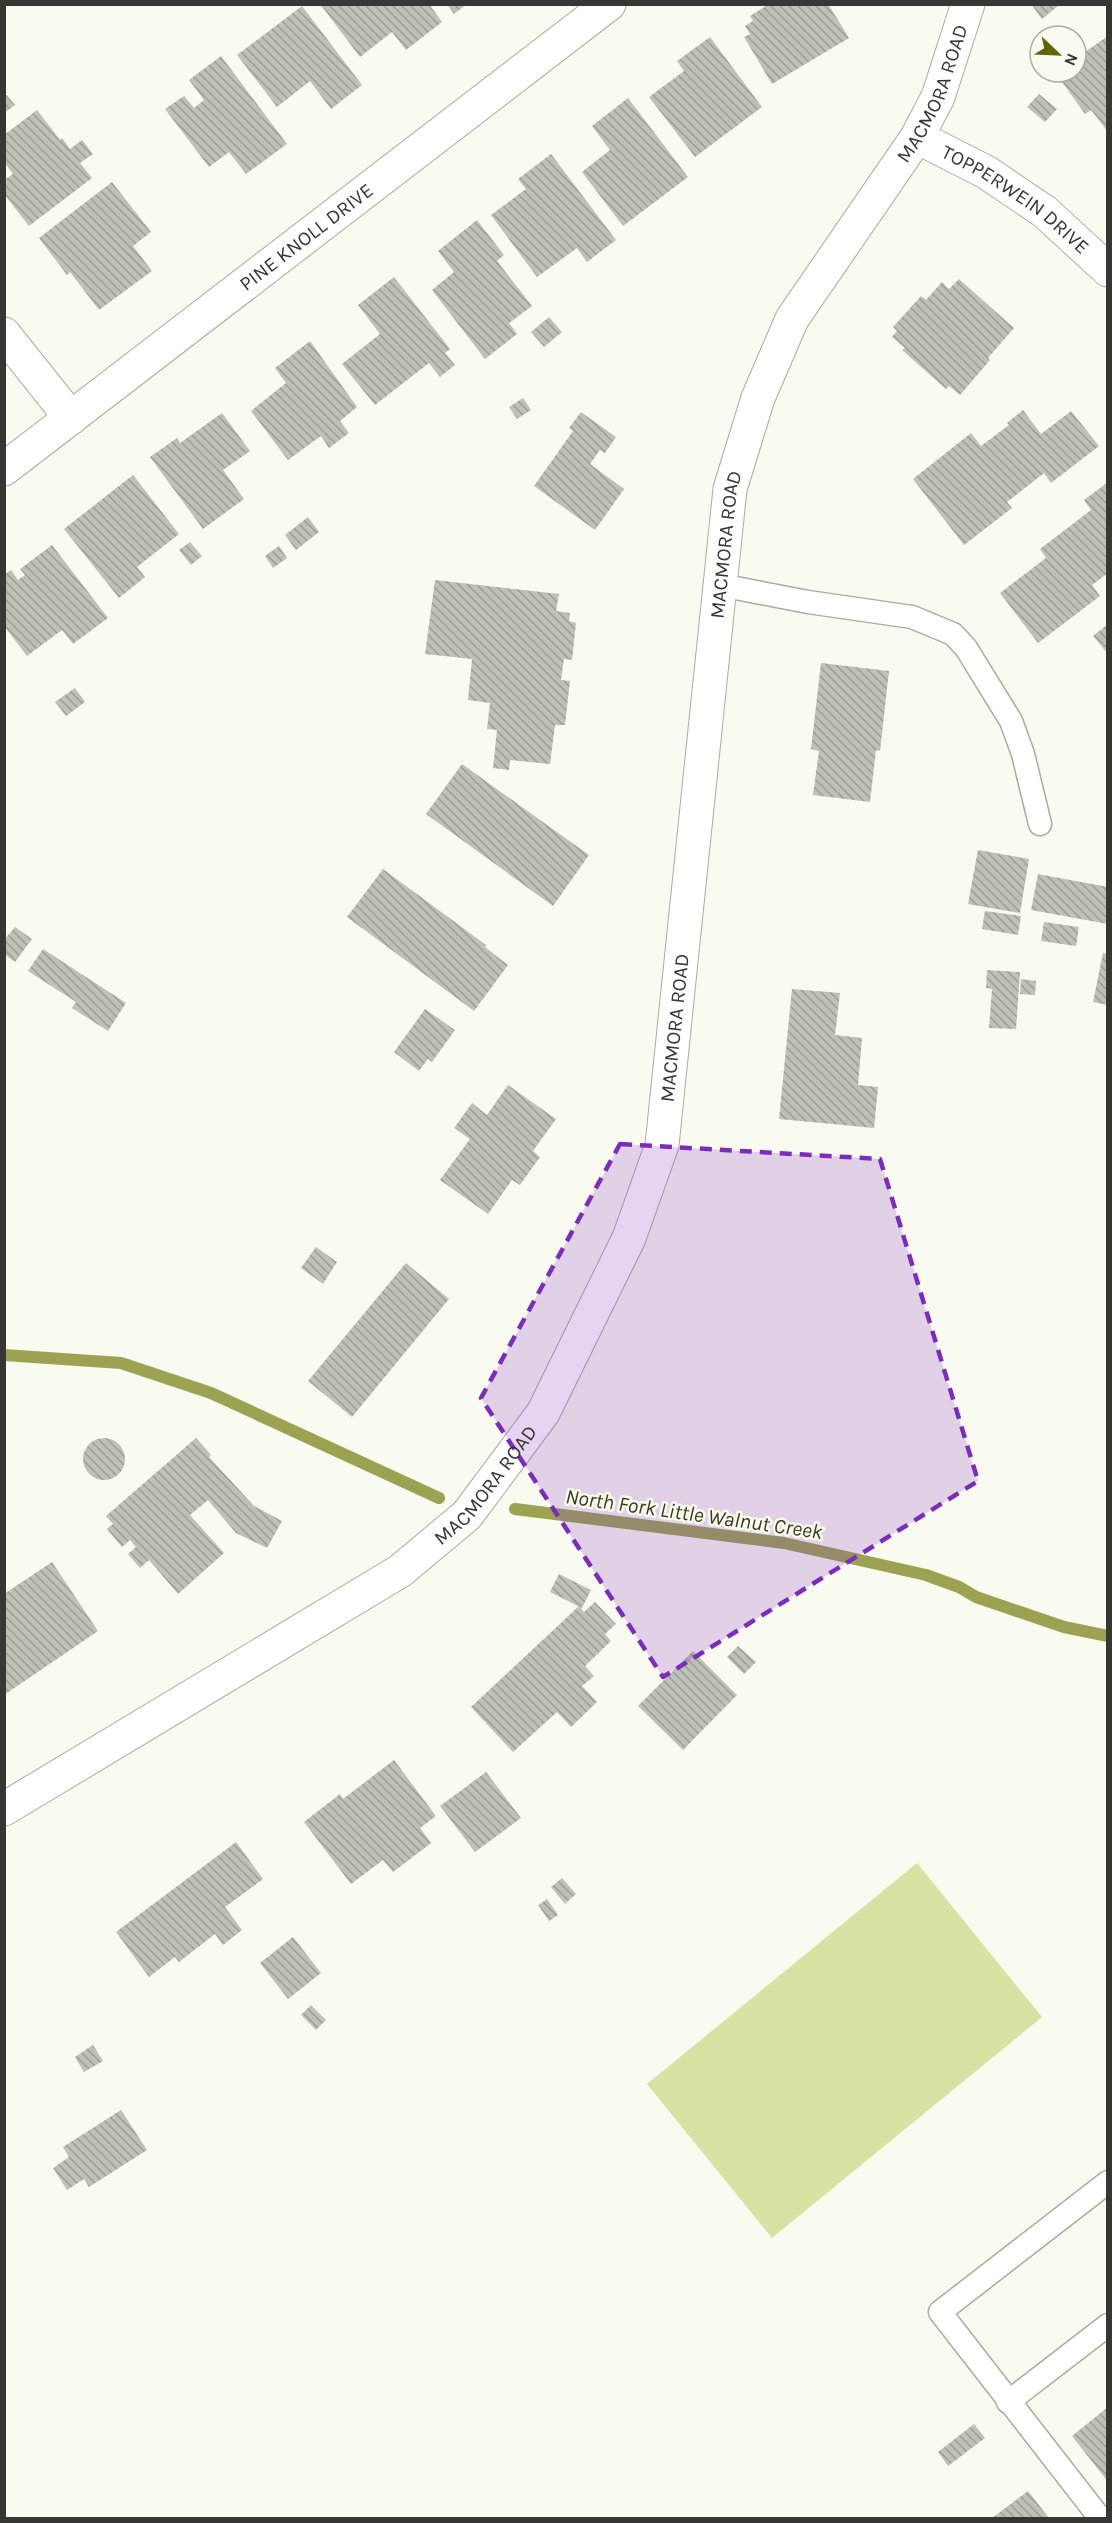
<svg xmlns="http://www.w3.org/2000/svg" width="1112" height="2523" viewBox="0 0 1112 2523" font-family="Karla,sans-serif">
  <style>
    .green { fill: #d9e1a3 }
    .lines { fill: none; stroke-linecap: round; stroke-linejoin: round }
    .stream { stroke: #9ba353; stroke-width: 12 }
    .building { fill: url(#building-back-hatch) }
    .lane-casing { stroke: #aaaba1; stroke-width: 25 }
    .street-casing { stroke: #aaaba1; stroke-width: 35 }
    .lane { stroke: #fff; stroke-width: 22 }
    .street { stroke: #fff; stroke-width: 33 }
    .marked { fill: #7b2cbf; fill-opacity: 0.2; stroke: #7b2cbf; stroke-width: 4.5; stroke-dasharray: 12 8; stroke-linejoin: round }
    .labels { text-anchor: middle; stroke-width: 5; stroke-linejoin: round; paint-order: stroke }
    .street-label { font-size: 20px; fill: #363632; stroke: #f9fbf0 }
    .water-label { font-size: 21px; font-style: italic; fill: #3a3d1a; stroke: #f9fbf0 }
  </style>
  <defs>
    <pattern id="building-back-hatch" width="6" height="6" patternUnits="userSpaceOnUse" patternTransform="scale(1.5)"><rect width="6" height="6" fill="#bfc1b6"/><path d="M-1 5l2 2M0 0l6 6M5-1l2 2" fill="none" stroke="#9c9e95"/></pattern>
  </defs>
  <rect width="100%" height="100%" fill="#f9fbf0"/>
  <!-- green -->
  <path class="green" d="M 917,1863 L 1042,2017 L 772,2238 L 647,2084 Z"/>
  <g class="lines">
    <!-- stream -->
    <g class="stream">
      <path d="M 4,1355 L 121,1363 L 211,1393 L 439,1498"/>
      <path d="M 515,1509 L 784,1543 L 926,1575 L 959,1587 L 976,1597 L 1064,1627 L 1108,1636"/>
    </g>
  </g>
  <!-- building -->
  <g class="building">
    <path d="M 320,4 L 429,4 L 442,22 L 406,50 L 392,32 L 360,57 Z"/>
    <path d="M 447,4 L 467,4 L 454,14 Z"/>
    <path d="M 769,4 L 828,4 L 849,38 L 772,84 L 744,37 L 750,34 L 745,26 L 753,21 L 750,16 Z"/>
    <path d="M 1031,4 L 1057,4 L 1058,6 L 1042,19 Z"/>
    <path d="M 302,6 L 362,85 L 331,109 L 310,81 L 277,107 L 237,55 Z"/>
    <path d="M 1108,36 L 1108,132 L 1091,110 L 1085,114 L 1062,82 L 1080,69 L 1076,58 Z"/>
    <path d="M 710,37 L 762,107 L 695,157 L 649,97 L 684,71 L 677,61 Z"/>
    <path d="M 221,56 L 287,144 L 246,174 L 229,152 L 209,167 L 165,109 L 184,96 L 194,108 L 204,100 L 189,80 Z"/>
    <path d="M 4,92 L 15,105 L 4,113 Z"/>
    <path d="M 1039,94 L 1057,109 L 1045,122 L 1027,107 Z"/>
    <path d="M 628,98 L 688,177 L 623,226 L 582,172 L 610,150 L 592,126 Z"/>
    <path d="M 37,110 L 60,140 L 62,138 L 70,149 L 82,140 L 93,154 L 80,163 L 92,178 L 29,226 L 4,194 L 4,180 L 13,174 L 4,162 L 4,135 Z"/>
    <path d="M 551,154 L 616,240 L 587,262 L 577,248 L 537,277 L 491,215 L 526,189 L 518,179 Z"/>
    <path d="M 112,182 L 151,232 L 133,246 L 152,271 L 99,310 L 70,272 L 67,275 L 39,238 Z"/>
    <path d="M 477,220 L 504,255 L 497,261 L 532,306 L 509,323 L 517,334 L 485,359 L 432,290 L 454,272 L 438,251 Z"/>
    <path d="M 394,277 L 450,349 L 445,353 L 455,365 L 440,377 L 429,363 L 375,405 L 342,364 L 380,334 L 358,305 Z"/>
    <path d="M 959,279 L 1014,328 L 988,358 L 990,360 L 960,395 L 949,386 L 946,389 L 902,350 L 905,348 L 892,337 L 897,331 L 893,327 L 921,296 L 926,300 L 942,282 L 949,289 Z"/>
    <path d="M 549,317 L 562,332 L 544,347 L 531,332 Z"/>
    <path d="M 310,341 L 357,407 L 340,421 L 349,433 L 329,448 L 321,436 L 288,460 L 251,411 L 286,383 L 275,368 Z"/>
    <path d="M 523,398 L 531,410 L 517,419 L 509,407 Z"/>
    <path d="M 1023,410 L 1041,434 L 1071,411 L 1099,446 L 1051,483 L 1044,473 L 1007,502 L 1012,508 L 964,545 L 913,479 L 971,433 L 981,446 L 1009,425 L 1007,423 Z"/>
    <path d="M 581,412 L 616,437 L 605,453 L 600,450 L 590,464 L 624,489 L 595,530 L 534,486 L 573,431 L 569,428 Z"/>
    <path d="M 222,413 L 250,451 L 223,470 L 244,499 L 203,529 L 150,457 L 177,438 L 180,443 Z"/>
    <path d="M 133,475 L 179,534 L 137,567 L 145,577 L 119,598 L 64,529 Z"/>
    <path d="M 1108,482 L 1108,573 L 1092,585 L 1100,596 L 1038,643 L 1000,593 L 1046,558 L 1040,549 L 1091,510 L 1084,500 Z"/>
    <path d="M 308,517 L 319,532 L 296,550 L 285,535 Z"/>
    <path d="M 190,542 L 202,556 L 191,565 L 179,550 Z"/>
    <path d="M 52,545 L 108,618 L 73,644 L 62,630 L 27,656 L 4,626 L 4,575 L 11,570 L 18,580 L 25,575 L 20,569 Z"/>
    <path d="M 279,546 L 287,558 L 273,568 L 265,556 Z"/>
    <path d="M 435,580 L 559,594 L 556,611 L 570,613 L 569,621 L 576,623 L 572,660 L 564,659 L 561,680 L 570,681 L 565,725 L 555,725 L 550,764 L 510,760 L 509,770 L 493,768 L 497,730 L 487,729 L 490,703 L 468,700 L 472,659 L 425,654 Z"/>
    <path d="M 1108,624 L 1108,654 L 1093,636 Z"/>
    <path d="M 821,663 L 889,671 L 880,751 L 876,750 L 870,802 L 813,795 L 819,751 L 811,749 Z"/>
    <path d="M 75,688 L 85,702 L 66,716 L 55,702 Z"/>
    <path d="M 462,764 L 589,855 L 553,906 L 426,814 Z"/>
    <path d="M 978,850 L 1029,859 L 1020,913 L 968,904 Z"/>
    <path d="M 383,869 L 486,945 L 485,947 L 508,965 L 474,1011 L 347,917 Z"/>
    <path d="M 1038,874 L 1108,887 L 1108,924 L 1031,910 Z"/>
    <path d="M 985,911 L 1021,916 L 1018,935 L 982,929 Z"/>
    <path d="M 1044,922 L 1079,927 L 1076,946 L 1041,941 Z"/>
    <path d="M 15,927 L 32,939 L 15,962 L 4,954 L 4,940 Z"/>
    <path d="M 43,949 L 126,1003 L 108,1031 L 72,1008 L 76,1002 L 28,971 Z"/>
    <path d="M 1103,953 L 1108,954 L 1108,1005 L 1093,1002 Z"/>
    <path d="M 987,970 L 1020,972 L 1016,1029 L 989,1028 L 992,989 L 986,988 Z"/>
    <path d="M 1021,979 L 1036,981 L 1035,995 L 1020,994 Z"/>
    <path d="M 792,989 L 840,993 L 835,1035 L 862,1038 L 858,1085 L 878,1087 L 874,1128 L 779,1119 Z"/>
    <path d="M 425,1009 L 455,1030 L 432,1062 L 428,1059 L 419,1071 L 394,1052 Z"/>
    <path d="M 508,1085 L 556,1119 L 533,1151 L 540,1157 L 520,1185 L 512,1180 L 488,1214 L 440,1180 L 470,1139 L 454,1128 L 472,1103 L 487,1115 Z"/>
    <path d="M 316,1247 L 337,1262 L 323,1284 L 301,1268 Z"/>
    <path d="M 406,1263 L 449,1299 L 352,1417 L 308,1381 Z"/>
    <circle cx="104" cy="1459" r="21"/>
    <path d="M 196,1438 L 211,1455 L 209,1457 L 254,1506 L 282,1521 L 267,1548 L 236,1533 L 208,1500 L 190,1515 L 224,1553 L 178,1594 L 149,1560 L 140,1568 L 128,1554 L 136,1547 L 130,1540 L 122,1547 L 107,1529 L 113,1524 L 106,1516 Z"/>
    <path d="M 52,1562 L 98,1631 L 4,1695 L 4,1594 Z"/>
    <path d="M 559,1574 L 591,1590 L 582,1608 L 550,1592 Z"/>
    <path d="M 595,1602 L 616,1624 L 605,1634 L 611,1641 L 585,1666 L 594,1676 L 582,1686 L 597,1702 L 571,1727 L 557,1712 L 513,1752 L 471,1707 L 579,1606 L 584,1612 Z"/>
    <path d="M 738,1646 L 756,1662 L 744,1674 L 727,1657 Z"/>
    <path d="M 693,1651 L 737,1695 L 683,1750 L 638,1706 Z"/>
    <path d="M 394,1760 L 436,1816 L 420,1828 L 431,1843 L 393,1872 L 383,1860 L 351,1884 L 304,1822 L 340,1794 L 343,1799 Z"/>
    <path d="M 486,1772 L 521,1818 L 475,1852 L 440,1806 Z"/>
    <path d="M 236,1842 L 263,1879 L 225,1907 L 242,1930 L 223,1945 L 215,1934 L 179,1962 L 175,1957 L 149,1977 L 116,1932 Z"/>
    <path d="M 562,1878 L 576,1894 L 565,1904 L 551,1887 Z"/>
    <path d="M 547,1899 L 558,1915 L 549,1921 L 538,1905 Z"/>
    <path d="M 293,1937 L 321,1973 L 288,1999 L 260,1963 Z"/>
    <path d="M 311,2005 L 326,2020 L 316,2030 L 301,2015 Z"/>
    <path d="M 93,2045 L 103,2061 L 84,2072 L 75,2057 Z"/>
    <path d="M 121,2110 L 147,2150 L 89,2187 L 84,2179 L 67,2190 L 53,2168 L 69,2157 L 63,2147 Z"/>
    <path d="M 1108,2407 L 1108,2482 L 1072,2436 Z"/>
    <path d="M 974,2424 L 985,2438 L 948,2466 L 938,2452 Z"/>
    <path d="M 1028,2491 L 1049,2518 L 992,2518 Z"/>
  </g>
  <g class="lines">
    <defs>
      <g id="lane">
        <path d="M 720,585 L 808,602 L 912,617 L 953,634 L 966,648 L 1011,721 L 1023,754 L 1040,824"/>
        <path d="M 1008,2402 L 1108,2325"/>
        <path d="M 1100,2518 L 940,2312 L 1108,2182"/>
      </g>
      <g id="street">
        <path id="s1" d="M 917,137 L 986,172 L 1045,212 L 1108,270"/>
        <path d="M 4,334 L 71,418"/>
        <path id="s2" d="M 4,469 L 609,4"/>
        <path id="s3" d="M 4,1809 L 400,1571 L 467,1515 L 543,1413 L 629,1238 L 662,1145 L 730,489 L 758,398 L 792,319 L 917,137 L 938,97 L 968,4"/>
      </g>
    </defs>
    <!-- lane casing -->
    <use href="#lane" class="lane-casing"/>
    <!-- street casing -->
    <use href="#street" class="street-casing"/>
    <!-- lane -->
    <use href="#lane" class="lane"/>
    <!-- street -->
    <use href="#street" class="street"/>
  </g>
  <!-- marked area -->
  <path class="marked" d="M 620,1144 L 880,1159 L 978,1481 L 663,1677 L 481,1398 Z"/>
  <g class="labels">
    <!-- street labels -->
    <g class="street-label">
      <text dy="7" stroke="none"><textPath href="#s3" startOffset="2078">MACMORA ROAD</textPath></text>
      <text dy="7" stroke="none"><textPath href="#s1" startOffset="117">TOPPERWEIN DRIVE</textPath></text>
      <text dy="7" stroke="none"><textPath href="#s2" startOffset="381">PINE KNOLL DRIVE</textPath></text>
      <text dy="7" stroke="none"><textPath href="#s3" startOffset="1574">MACMORA ROAD</textPath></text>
      <text dy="7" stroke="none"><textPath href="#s3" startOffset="1088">MACMORA ROAD</textPath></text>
      <text dy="7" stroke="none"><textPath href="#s3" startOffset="584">MACMORA ROAD</textPath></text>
    </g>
    <!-- water labels -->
    <g class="water-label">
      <text transform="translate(694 1514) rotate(8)" y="7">North Fork Little Walnut Creek</text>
    </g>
  </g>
  <!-- border -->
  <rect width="1112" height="2523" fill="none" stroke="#363632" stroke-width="12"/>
  <!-- north arrow -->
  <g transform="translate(1058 54) rotate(113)"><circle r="28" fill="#f9fbf0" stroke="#abaca4" stroke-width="1.5"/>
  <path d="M0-4.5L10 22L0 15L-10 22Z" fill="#5f6503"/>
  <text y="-9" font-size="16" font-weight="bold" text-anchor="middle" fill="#363632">N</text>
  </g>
</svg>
